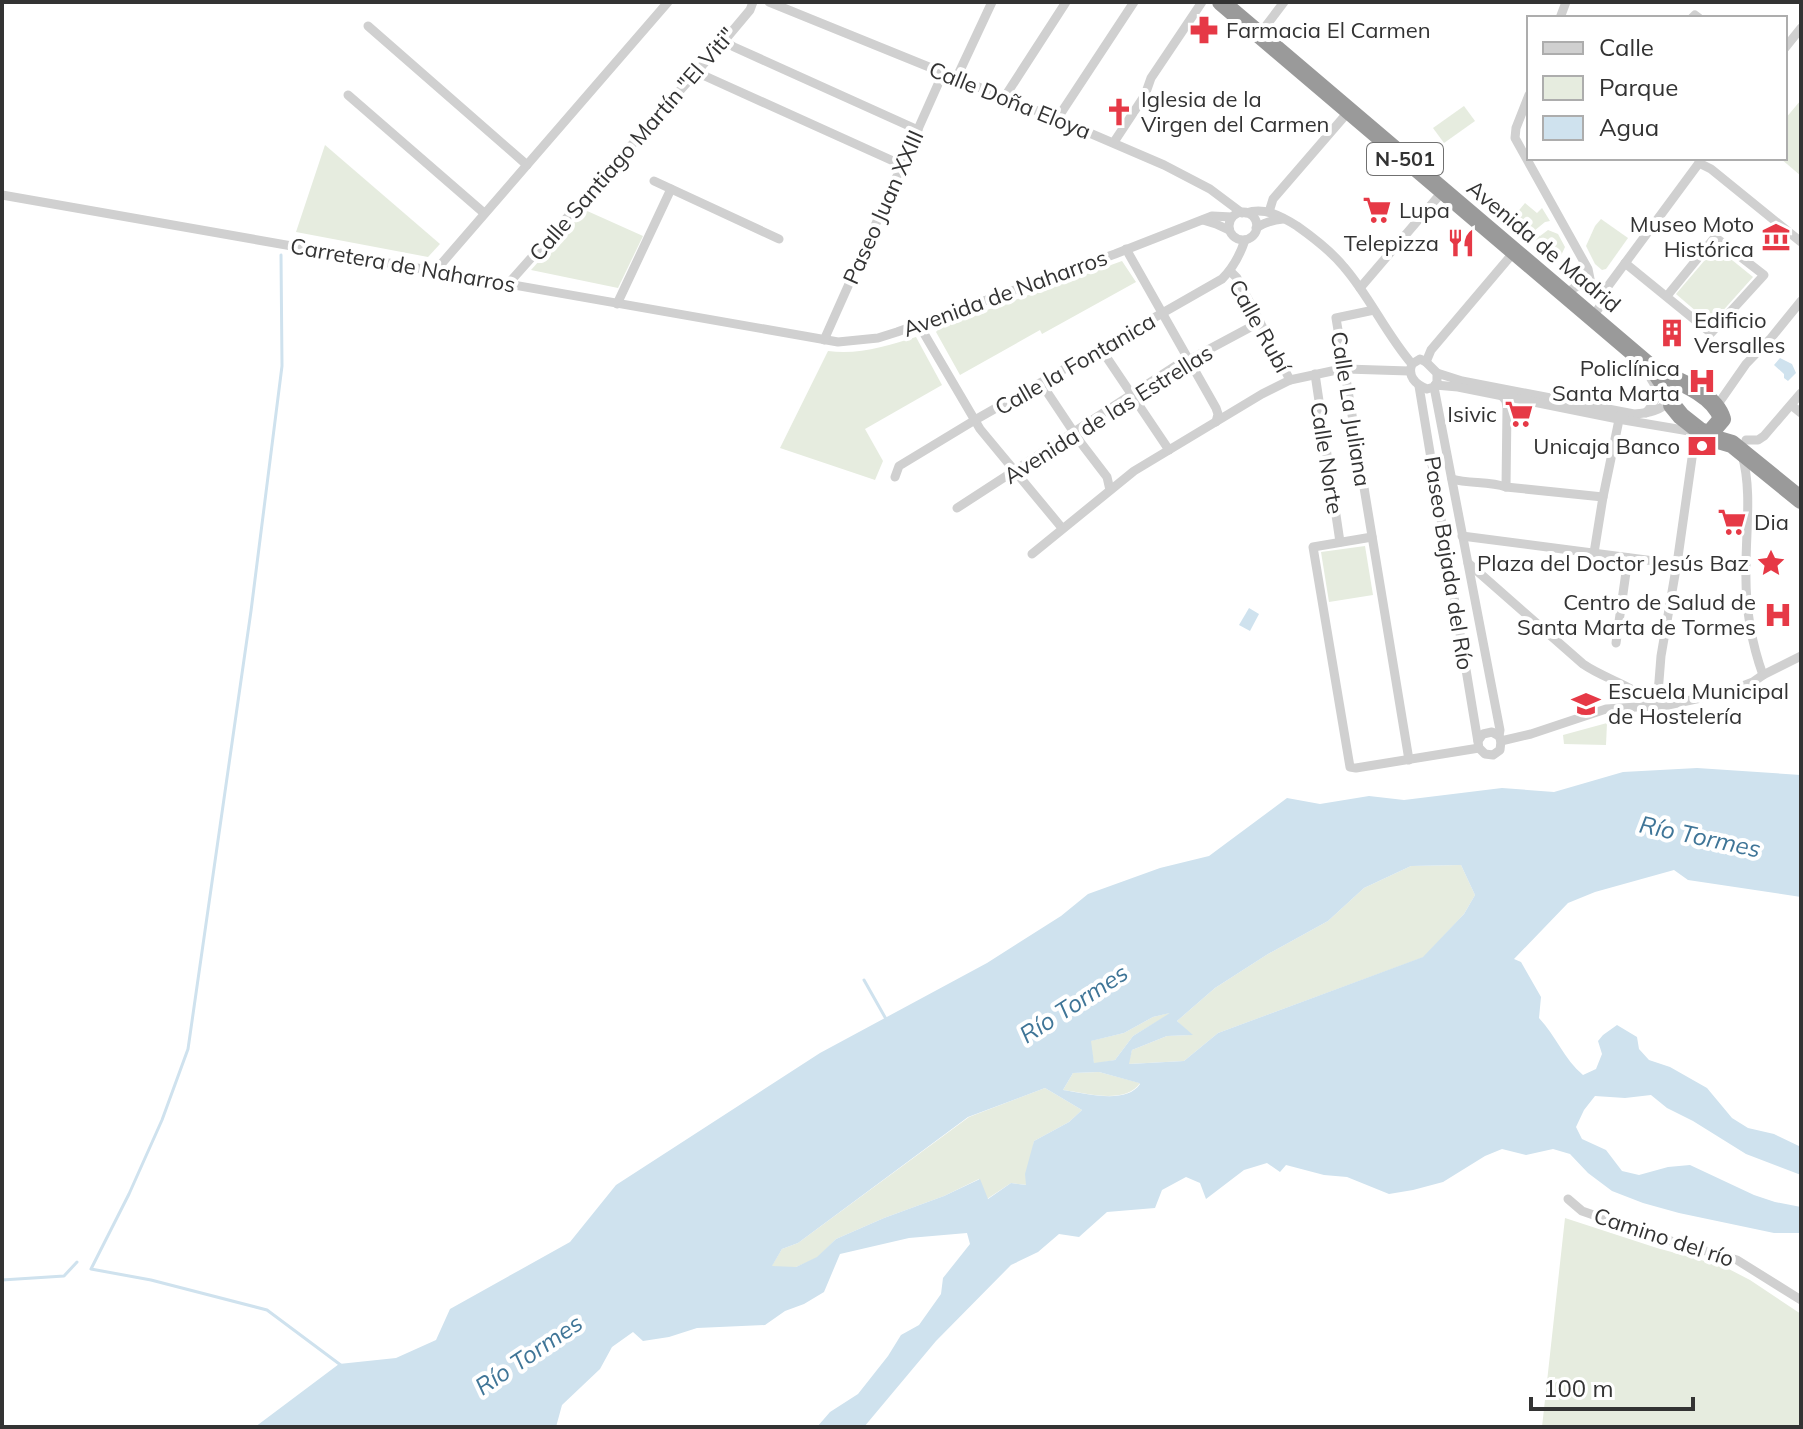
<svg xmlns="http://www.w3.org/2000/svg" width="1803" height="1429" viewBox="0 0 1803 1429" font-family="Mulish,sans-serif">
  <style>
    .green { fill: #e6ecdf }
    .water { fill: #cfe2ee; fill-rule: evenodd }
    .lines { fill: none; stroke-linecap: round; stroke-linejoin: round }
    .stream { stroke: #cfe2ee; stroke-width: 3 }
    .street { stroke: #d0d0d0; stroke-width: 9 }
    .highway { stroke: #9a9a9a; stroke-width: 18 }
    .labels { text-anchor: middle; stroke-width: 8; stroke-linejoin: round; paint-order: stroke }
    .shield { fill: #fff; stroke: #707070; stroke-width: 2 }
    .shield-label { font-size: 20px; font-weight: bold; fill: #333 }
    .poi-label { font-size: 22px; fill: #333; stroke: #fff; text-anchor: end }
    .street-label { font-size: 22px; fill: #333; stroke: #fff }
    .water-label { font-size: 24px; font-style: italic; fill: #3f7597; stroke: #fff }
  </style>
  <rect width="100%" height="100%" fill="#fff"/>
  <!-- green -->
  <g class="green">
    <path d="M 1801,100 L 1801,176 L 1780,158 L 1785,158 L 1785,119 Z"/>
    <path d="M 1464,106 L 1475,121 L 1444,143 L 1433,128 Z"/>
    <path d="M 325,145 L 440,244 L 428,257 L 296,232 Z"/>
    <path d="M 1525,203 L 1537,213 L 1542,208 L 1550,221 L 1545,222 L 1534,231 L 1540,236 L 1548,230 L 1558,234 L 1565,247 L 1559,260 L 1511,220 Z"/>
    <path d="M 585,210 L 643,236 L 618,288 L 531,270 Z"/>
    <path d="M 1601,219 L 1628,238 L 1606,269 L 1602,270 L 1595,264 L 1586,246 L 1595,226 Z"/>
    <path d="M 1716,247 L 1753,277 L 1711,324 L 1676,294 Z"/>
    <path d="M 1122,261 L 1136,282 L 1042,334 L 1040,330 L 960,375 L 936,332 L 940,327 Z"/>
    <path d="M 916,337 L 942,385 L 865,429 L 883,461 L 875,480 L 780,448 L 828,351 C 859,355 887,346 916,337 Z"/>
    <path d="M 1365,546 L 1373,595 L 1329,602 L 1321,552 Z"/>
    <path d="M 1607,723 L 1606,745 L 1564,744 L 1563,735 Z"/>
    <path d="M 1461,865 L 1475,895 L 1464,914 L 1424,957 L 1218,1033 L 1184,1061 L 1128,1064 L 1132,1050 L 1167,1036 L 1191,1035 L 1177,1021 L 1215,988 L 1268,954 L 1328,921 L 1364,888 L 1411,866 Z"/>
    <path d="M 1173,1012 L 1133,1036 L 1115,1060 L 1094,1064 L 1090,1041 L 1124,1033 L 1153,1017 Z"/>
    <path d="M 1099,1072 L 1140,1083 C 1125,1105 1086,1093 1063,1090 L 1073,1073 Z"/>
    <path d="M 1045,1088 L 1082,1110 L 1069,1122 L 1034,1141 L 1027,1185 L 1011,1183 L 987,1199 L 979,1179 L 944,1196 L 884,1218 L 836,1239 L 817,1258 L 796,1267 L 771,1267 L 782,1249 L 798,1243 L 969,1117 Z"/>
    <path d="M 1565,1218 L 1657,1248 L 1723,1266 L 1750,1280 L 1801,1314 L 1801,1427 L 1542,1427 Z"/>
  </g>
  <!-- water -->
  <g class="water">
    <path d="M 1780,358 L 1792,364 L 1796,373 L 1788,381 L 1784,378 L 1784,374 L 1774,365 Z"/>
    <path d="M 1249,608 L 1259,614 L 1250,631 L 1239,625 Z"/>
    <path d="M 1697,768 L 1801,775 L 1801,897 L 1688,880 L 1674,870 L 1595,892 L 1568,903 L 1514,959 L 1521,962 L 1541,997 L 1539,1018 C 1556,1036 1564,1059 1583,1075 L 1596,1069 L 1602,1054 L 1598,1041 L 1603,1035 L 1617,1025 L 1637,1037 L 1639,1049 L 1649,1060 L 1670,1067 L 1707,1088 L 1732,1118 L 1748,1128 L 1774,1134 L 1801,1147 L 1801,1175 L 1746,1154 L 1693,1121 L 1667,1108 L 1651,1095 L 1625,1098 L 1595,1096 L 1584,1110 L 1576,1127 L 1582,1139 L 1606,1150 L 1622,1171 L 1639,1175 L 1668,1167 L 1690,1165 L 1754,1195 L 1775,1202 L 1801,1207 L 1801,1233 L 1774,1233 L 1679,1213 L 1643,1203 L 1612,1191 L 1588,1173 L 1570,1154 L 1553,1149 L 1526,1155 L 1502,1149 L 1485,1156 L 1443,1182 L 1413,1190 L 1389,1194 L 1347,1177 L 1324,1175 L 1286,1165 L 1280,1172 L 1267,1163 L 1244,1170 L 1206,1199 L 1200,1183 L 1186,1177 L 1162,1190 L 1155,1208 L 1107,1212 L 1079,1237 L 1059,1234 L 1038,1252 L 1011,1265 L 936,1341 L 864,1427 L 817,1427 L 830,1412 L 858,1394 L 888,1356 L 901,1335 L 919,1325 L 941,1294 L 943,1278 L 970,1244 L 967,1233 L 909,1238 L 840,1254 L 824,1292 L 804,1304 L 785,1311 L 765,1325 L 697,1328 L 669,1337 L 643,1341 L 633,1332 L 612,1347 L 600,1369 L 562,1405 L 556,1427 L 255,1427 L 339,1364 L 396,1358 L 436,1340 L 450,1309 L 570,1242 L 616,1185 L 820,1053 L 987,963 L 1061,916 L 1088,894 L 1160,868 L 1209,856 L 1287,798 L 1320,804 L 1369,796 L 1404,800 L 1502,788 L 1554,792 L 1623,772 ZM 1411,866 L 1461,865 L 1475,895 L 1464,914 L 1423,957 L 1218,1033 L 1184,1061 L 1129,1064 L 1132,1050 L 1167,1036 L 1193,1035 L 1177,1021 L 1215,988 L 1268,954 L 1328,921 L 1364,888 ZM 1170,1013 L 1133,1036 L 1115,1060 L 1094,1063 L 1091,1041 L 1124,1033 L 1153,1017 ZM 1099,1072 L 1139,1083 L 1140,1084 C 1126,1105 1085,1093 1063,1090 L 1073,1073 ZM 1045,1088 L 1082,1110 L 1069,1122 L 1034,1141 L 1025,1174 L 1026,1185 L 1011,1183 L 988,1199 L 980,1179 L 944,1196 L 884,1218 L 836,1239 L 817,1257 L 796,1267 L 772,1266 L 782,1249 L 798,1243 L 968,1117 Z"/>
  </g>
  <g class="lines">
    <!-- stream -->
    <g class="stream">
      <path d="M 281,255 L 282,366 L 251,611 L 188,1049 L 162,1120 L 129,1194 L 91,1269 L 151,1280 L 267,1310 L 342,1366"/>
      <path d="M 864,980 L 886,1019"/>
      <path d="M 2,1280 L 64,1276 L 77,1262"/>
    </g>
    <!-- street -->
    <g class="street">
      <path d="M 769,2 L 1057,119 L 1164,165 L 1210,189 L 1242,213"/>
      <path d="M 1560,18 L 1566,2"/>
      <path d="M 1692,18 L 1695,15 L 1699,18"/>
      <path d="M 368,26 L 527,165"/>
      <path d="M 1259,35 L 1284,2"/>
      <path d="M 724,41 L 734,47 L 918,130"/>
      <path d="M 1785,48 L 1801,28"/>
      <path d="M 696,72 L 902,165"/>
      <path d="M 956,79 L 992,2"/>
      <path d="M 348,95 L 484,213"/>
      <path d="M 1529,95 L 1516,128 L 1515,138 L 1588,269 L 1591,284"/>
      <path d="M 1004,98 L 1066,2"/>
      <path d="M 1057,119 L 1134,2"/>
      <path d="M 1114,142 L 1145,95 L 1151,78 L 1202,2"/>
      <path d="M 1699,163 L 1711,169 L 1801,242"/>
      <path d="M 654,181 L 779,239"/>
      <path d="M 2,195 L 838,342 L 878,338 L 897,332 L 1115,254 L 1212,216 L 1232,217"/>
      <path d="M 1269,212 L 1273,199 L 1349,111"/>
      <circle cx="1243" cy="226" r="14"/>
      <path d="M 1246,213 C 1265,207 1281,216 1297,226 C 1314,238 1331,251 1344,267 C 1370,297 1386,334 1412,364"/>
      <path d="M 1203,220 L 1216,224 L 1229,230"/>
      <path d="M 1256,228 C 1265,222 1272,220 1283,219"/>
      <path d="M 1126,249 L 1216,408 L 1218,414 L 1216,422"/>
      <path d="M 1625,263 L 1711,333 L 1764,275 L 1715,237 L 1667,296"/>
      <path d="M 436,270 L 668,2"/>
      <path d="M 1230,271 L 1237,278 L 1290,380"/>
      <path d="M 508,284 L 724,41 L 750,10 L 753,2"/>
      <path d="M 1360,288 L 1443,191"/>
      <path d="M 1603,293 L 1699,163 L 1699,158"/>
      <path d="M 1565,295 C 1591,269 1621,293 1590,317"/>
      <path d="M 617,304 L 671,189"/>
      <path d="M 1374,310 L 1336,318 L 1409,760"/>
      <path d="M 919,325 L 980,429 L 1062,528"/>
      <path d="M 824,340 L 943,73"/>
      <path d="M 1101,349 L 1169,450"/>
      <path d="M 1420,359 L 1426,362 L 1437,373 L 1437,382 L 1434,387 L 1427,389 C 1415,384 1407,376 1412,364 Z"/>
      <path d="M 1426,362 L 1431,350 L 1514,252"/>
      <path d="M 1437,373 L 1462,381 L 1634,414 C 1649,413 1660,411 1671,400"/>
      <path d="M 1315,374 L 1340,542"/>
      <path d="M 1041,383 L 1081,443 L 1107,477 L 1110,490"/>
      <path d="M 1435,385 L 1458,387 L 1618,419 L 1695,432"/>
      <path d="M 1419,386 L 1479,748 L 1485,754 L 1493,755 L 1500,750 L 1501,741"/>
      <path d="M 1434,387 L 1500,730 L 1499,736"/>
      <path d="M 1502,396 L 1506,401 L 1507,408 L 1506,487"/>
      <path d="M 1791,405 L 1801,413"/>
      <path d="M 1716,407 L 1746,364 L 1771,338 L 1801,301"/>
      <path d="M 1646,413 C 1656,401 1661,393 1651,379"/>
      <path d="M 1746,440 L 1758,440 L 1764,436 L 1801,393"/>
      <path d="M 1742,455 C 1752,489 1746,530 1746,566 C 1745,604 1750,639 1763,675"/>
      <path d="M 895,477 L 899,466 L 975,420 L 1222,279 C 1233,268 1240,255 1245,240"/>
      <path d="M 1452,479 C 1469,484 1489,481 1506,487 L 1603,497"/>
      <path d="M 957,508 L 1180,363 L 1189,360 L 1260,322"/>
      <path d="M 1462,536 L 1677,564"/>
      <path d="M 1372,537 L 1313,547 L 1350,767 L 1356,768 L 1479,748"/>
      <path d="M 1594,553 L 1603,497 L 1620,415"/>
      <path d="M 1032,554 L 1134,471 L 1262,394 L 1290,380 L 1332,371 L 1346,369 L 1409,371"/>
      <path d="M 1468,563 L 1583,664 C 1606,680 1634,685 1654,706"/>
      <path d="M 1616,643 L 1628,558"/>
      <path d="M 1657,706 L 1661,656 L 1678,557 L 1694,444 L 1700,431"/>
      <path d="M 1478,741 L 1483,734 L 1492,732 L 1499,736 L 1501,741"/>
      <path d="M 1501,741 L 1531,734 L 1606,709 L 1668,705 L 1724,693 L 1753,682 L 1763,675 L 1801,656"/>
      <path d="M 1568,1199 L 1582,1211 L 1654,1236 L 1737,1260 L 1801,1300"/>
    </g>
    <!-- highway -->
    <g class="highway">
      <path d="M 1221,2 L 1654,370 L 1672,396 L 1672,405 L 1681,416 L 1700,431 L 1715,439 L 1732,444 L 1801,500"/>
      <path d="M 1654,370 C 1676,380 1715,394 1722,419 L 1711,432 L 1705,433"/>
    </g>
  </g>
  <!-- icons -->
  <defs>
    <symbol id="pharmacy-bare" viewBox="-9 -9 18 18"><path d="M-2-6h4v4h4v4h-4v4h-4v-4h-4v-4h4Z" fill="#e63946" stroke="#fff" stroke-width="2.5" paint-order="stroke"/></symbol>
    <symbol id="church-bare" viewBox="-9 -9 18 18"><path d="M-1.2-6h2.4v3.5h3.3v2.4h-3.3V6h-2.4V-.1h-3.3v-2.4h3.3Z" fill="#e63946" stroke="#fff" stroke-width="2.5" paint-order="stroke"/></symbol>
    <symbol id="supermarket-bare" viewBox="-9 -9 18 18"><path d="M-6-5.5h2.5l.6 2H6L4.5 2H-2.5L-4.4-4H-6ZM-1.5 3.2a1.3 1.3 0 1 0 .1 0ZM3 3.2a1.3 1.3 0 1 0 .1 0Z" fill="#e63946" stroke="#fff" stroke-width="2.5" paint-order="stroke"/></symbol>
    <symbol id="museum-bare" viewBox="-9 -9 18 18"><path d="M0-6L6-3V-2H-6V-3ZM-5-1h2V3h-2ZM-1-1h2V3h-2ZM3-1h2V3H3ZM-6 4H6V6H-6Z" fill="#e63946" stroke="#fff" stroke-width="2.5" paint-order="stroke"/></symbol>
    <symbol id="restaurant-bare" viewBox="-9 -9 18 18"><path d="M-5-6h1v4h1v-4h1v4h1v-4h1v5L-1.5 .5V6h-2V.5L-5-1ZM5-6V6H3V1.5H1.5Q1.5-4 5-6Z" fill="#e63946" stroke="#fff" stroke-width="2.5" paint-order="stroke"/></symbol>
    <symbol id="building-bare" viewBox="-9 -9 18 18"><path d="M-4-6H4V6H1V3H-1V6H-4ZM-2.5-4.3h1.7v1.8h-1.7ZM.8-4.3h1.7v1.8H.8ZM-2.5-1h1.7V.8h-1.7ZM.8-1h1.7V.8H.8Z" fill="#e63946" stroke="#fff" stroke-width="2.5" paint-order="stroke"/></symbol>
    <symbol id="hospital-bare" viewBox="-9 -9 18 18"><path d="M-5-5h3v3.5h4V-5h3V5h-3V1.5h-4V5h-3Z" fill="#e63946" stroke="#fff" stroke-width="2.5" paint-order="stroke"/></symbol>
    <symbol id="bank-bare" viewBox="-9 -9 18 18"><path d="M-6-4H6V4H-6ZM0-2.3a2.3 2.3 0 1 0 0 4.6a2.3 2.3 0 1 0 0-4.6Z" fill="#e63946" stroke="#fff" stroke-width="2.5" paint-order="stroke"/></symbol>
    <symbol id="sight-bare" viewBox="-9 -9 18 18"><path d="M0-6L1.8-2.2L6-1.7L2.9 1.2L3.7 5.4L0 3.3L-3.7 5.4L-2.9 1.2L-6-1.7L-1.8-2.2Z" fill="#e63946" stroke="#fff" stroke-width="2.5" paint-order="stroke"/></symbol>
    <symbol id="university-bare" viewBox="-9 -9 18 18"><path d="M0-5L7-2L0 1L-7-2ZM-4 1L0 2.5L4 1V4Q0 6-4 4Z" fill="#e63946" stroke="#fff" stroke-width="2.5" paint-order="stroke"/></symbol>
  </defs>
  <g fill-rule="evenodd">
    <use href="#pharmacy-bare" x="1184" y="10" width="40" height="40"/>
    <use href="#church-bare" x="1099" y="92" width="40" height="40"/>
    <use href="#supermarket-bare" x="1357" y="190" width="40" height="40"/>
    <use href="#museum-bare" x="1756" y="217" width="40" height="40"/>
    <use href="#restaurant-bare" x="1441" y="223" width="40" height="40"/>
    <use href="#building-bare" x="1652" y="313" width="40" height="40"/>
    <use href="#hospital-bare" x="1682" y="361" width="40" height="40"/>
    <use href="#supermarket-bare" x="1499" y="394" width="40" height="40"/>
    <use href="#bank-bare" x="1682" y="426" width="40" height="40"/>
    <use href="#supermarket-bare" x="1712" y="502" width="40" height="40"/>
    <use href="#sight-bare" x="1751" y="543" width="40" height="40"/>
    <use href="#hospital-bare" x="1758" y="595" width="40" height="40"/>
    <use href="#university-bare" x="1566" y="684" width="40" height="40"/>
  </g>
  <g class="labels">
    <!-- shield labels -->
    <rect class="shield" x="1367" y="143" width="76" height="32" rx="6"/>
    <g class="shield-label">
      <text x="1405" y="166">N-501</text>
    </g>
    <!-- poi labels -->
    <g class="poi-label">
      <text x="1226" y="38" text-anchor="start">Farmacia El Carmen</text>
      <text x="1141" y="107" text-anchor="start">Iglesia de la<tspan x="1141" dy="25">Virgen del Carmen</tspan></text>
      <text x="1399" y="218" text-anchor="start">Lupa</text>
      <text x="1754" y="232">Museo Moto<tspan x="1754" dy="25">Histórica</tspan></text>
      <text x="1439" y="251">Telepizza</text>
      <text x="1694" y="328" text-anchor="start">Edificio<tspan x="1694" dy="25">Versalles</tspan></text>
      <text x="1680" y="376">Policlínica<tspan x="1680" dy="25">Santa Marta</tspan></text>
      <text x="1497" y="422">Isivic</text>
      <text x="1680" y="454">Unicaja Banco</text>
      <text x="1754" y="530" text-anchor="start">Dia</text>
      <text x="1749" y="571">Plaza del Doctor Jesús Baz</text>
      <text x="1756" y="610">Centro de Salud de<tspan x="1756" dy="25">Santa Marta de Tormes</tspan></text>
      <text x="1608" y="699" text-anchor="start">Escuela Municipal<tspan x="1608" dy="25">de Hostelería</tspan></text>
    </g>
    <!-- street labels -->
    <g class="street-label">
      <text transform="translate(1010 100) rotate(22)" y="8">Calle Doña Eloya</text>
      <text transform="translate(632 144) rotate(-49)" y="8">Calle Santiago Martín "El Viti"</text>
      <text transform="translate(883 207) rotate(-66)" y="8">Paseo Juan XXIII</text>
      <text transform="translate(1544 246) rotate(40)" y="8">Avenida de Madrid</text>
      <text transform="translate(403 265) rotate(10)" y="8">Carretera de Naharros</text>
      <text transform="translate(1005 293) rotate(-20)" y="8">Avenida de Naharros</text>
      <text transform="translate(1260 326) rotate(61)" y="8">Calle Rubí</text>
      <text transform="translate(1075 364) rotate(-30)" y="8">Calle la Fontanica</text>
      <text transform="translate(1351 409) rotate(81)" y="8">Calle La Juliana</text>
      <text transform="translate(1108 414) rotate(-32)" y="8">Avenida de las Estrellas</text>
      <text transform="translate(1327 458) rotate(81)" y="8">Calle Norte</text>
      <text transform="translate(1449 563) rotate(81)" y="8">Paseo Bajada del Río</text>
      <text transform="translate(1664 1237) rotate(18)" y="8">Camino del río</text>
    </g>
    <!-- water labels -->
    <g class="water-label">
      <text transform="translate(1700 837) rotate(12)" y="8">Río Tormes</text>
      <text transform="translate(1074 1004) rotate(-33)" y="8">Río Tormes</text>
      <text transform="translate(529 1355) rotate(-34)" y="8">Río Tormes</text>
    </g>
  </g>
  <!-- border -->
  <rect width="1803" height="1429" fill="none" stroke="#333333" stroke-width="8"/>
  <!-- legend -->
  <rect x="1527" y="16" width="260" height="144" fill="#ffffff" stroke="#adadad" stroke-width="2"/>
  <rect x="1543" y="42" width="40" height="12" fill="#d0d0d0" stroke="#adadad" stroke-width="2"/>
  <text x="1599" y="56" font-size="24" fill="#333333">Calle</text>
  <rect x="1543" y="76" width="40" height="24" fill="#e6ecdf" stroke="#adadad" stroke-width="2"/>
  <text x="1599" y="96" font-size="24" fill="#333333">Parque</text>
  <rect x="1543" y="116" width="40" height="24" fill="#cfe2ee" stroke="#adadad" stroke-width="2"/>
  <text x="1599" y="136" font-size="24" fill="#333333">Agua</text>
  <!-- scale -->
  <path d="M1531 1397v12h162v-12" fill="none" stroke="#333333" stroke-width="4"/>
  <text x="1543" y="1397" font-size="24" fill="#333333" stroke="#ffffff" stroke-width="6" paint-order="stroke">100 m</text>
</svg>
